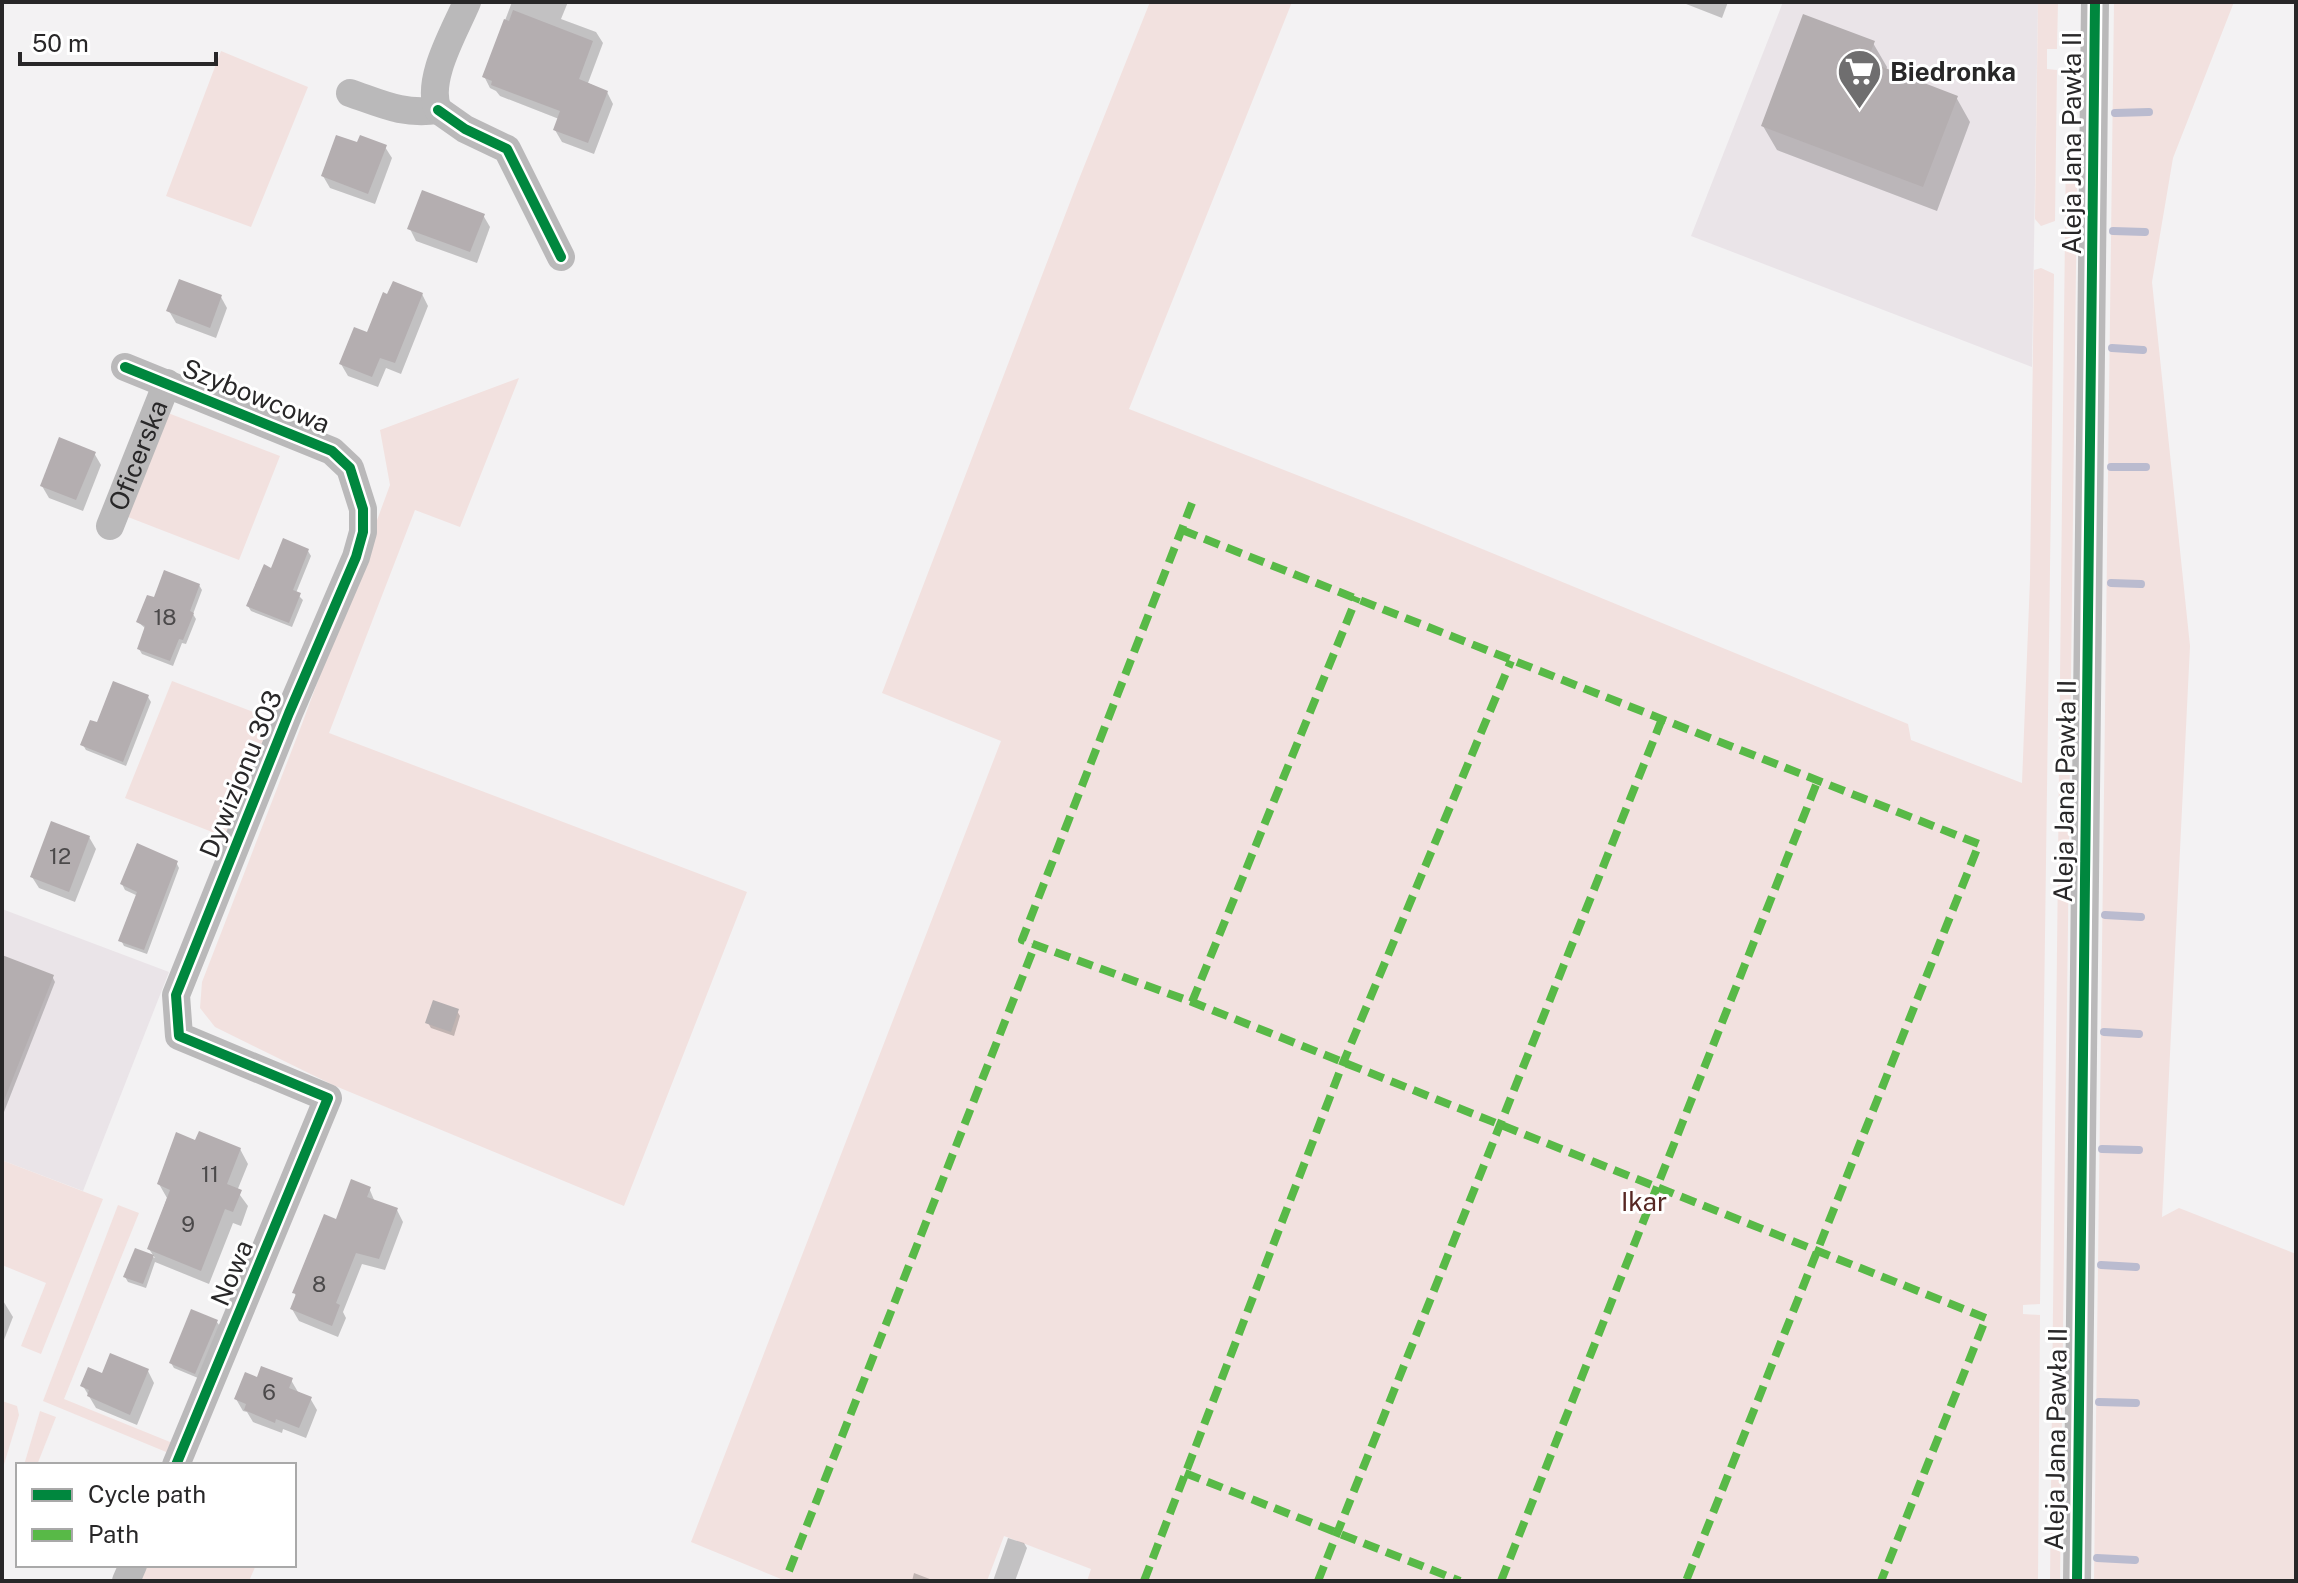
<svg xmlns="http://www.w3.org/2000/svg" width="2298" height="1583" viewBox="0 0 2298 1583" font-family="'Public Sans',sans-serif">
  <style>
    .built { fill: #eae4e8 }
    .green { fill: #f2e1df }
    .shadow { fill: #0003 }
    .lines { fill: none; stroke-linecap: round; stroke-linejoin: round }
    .stream { stroke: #babbcf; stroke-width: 8 }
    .building { fill: #b4aeb0 }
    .minor { stroke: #bab9ba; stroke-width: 28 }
    .quiet { stroke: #58b947; stroke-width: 8; stroke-dasharray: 16 8; stroke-linecap: butt }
    .cycleway-casing { stroke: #fff; stroke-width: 15 }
    .cycleway { stroke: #00873e; stroke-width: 10 }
    .labels { text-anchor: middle; stroke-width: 6; stroke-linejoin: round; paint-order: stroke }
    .number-label { font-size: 22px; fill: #4b494a }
    .poi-label { font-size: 26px; font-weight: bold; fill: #282728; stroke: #fff; text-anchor: start }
    .street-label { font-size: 26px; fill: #282728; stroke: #fff }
    .park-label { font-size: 26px; fill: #572824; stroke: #fff }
  </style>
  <rect width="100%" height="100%" fill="#f3f2f3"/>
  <!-- built -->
  <g class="built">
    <path d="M 1783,2 L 2038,2 L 2032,367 L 1691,236 Z"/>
    <path d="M 2,909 L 169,972 L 83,1191 L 4,1161 L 2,1164 Z"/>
  </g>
  <!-- green -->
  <g class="green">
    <path d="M 1150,2 L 1292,2 L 1129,409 L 1414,521 L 1908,724 L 1911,740 L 2022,783 L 2030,579 L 2034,270 L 2041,268 L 2054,274 L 2040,1304 L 2023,1305 L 2023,1314 L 2040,1315 L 2038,1581 L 1087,1581 L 1091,1569 L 1004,1536 L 987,1581 L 786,1581 L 691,1542 L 1001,741 L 882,693 L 1077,184 Z"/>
    <path d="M 2038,2 L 2058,2 L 2057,49 L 2047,49 L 2047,69 L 2057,70 L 2055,221 L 2041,226 L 2035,219 Z"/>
    <path d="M 2114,2 L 2234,2 L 2173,158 L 2152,282 L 2190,646 L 2162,1217 L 2179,1208 L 2296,1254 L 2296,1581 L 2094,1581 Z"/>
    <path d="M 221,51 L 308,87 L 251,227 L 166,196 Z"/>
    <path d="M 2066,140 L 2077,184 L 2060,1581 L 2050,1581 Z"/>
    <path d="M 519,378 L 460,527 L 415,510 L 329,733 L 747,892 L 624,1206 L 333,1085 L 215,1027 L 200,1008 L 202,982 L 302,724 L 390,485 L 380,430 Z"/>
    <path d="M 168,413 L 280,456 L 239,560 L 128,517 Z"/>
    <path d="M 172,681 L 272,719 L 225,837 L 125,798 Z"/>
    <path d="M 4,1161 L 103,1199 L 41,1354 L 21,1346 L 46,1283 L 2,1265 Z"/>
    <path d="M 118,1205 L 139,1213 L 64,1399 L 175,1444 L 171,1454 L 43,1401 Z"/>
    <path d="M 2,1401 L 17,1406 L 19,1415 L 2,1471 Z"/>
    <path d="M 40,1411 L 56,1417 L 37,1465 L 24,1465 Z"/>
    <path d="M 143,1565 L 256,1565 L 249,1581 L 141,1581 Z"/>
  </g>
  <!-- shadow -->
  <g class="shadow">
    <path d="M 512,2 L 568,2 L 561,19 L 596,32 L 603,43 L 588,83 L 607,92 L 613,104 L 594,154 L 562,142 L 555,130 L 559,119 L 500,96 L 496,91 L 490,88 L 484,76 Z"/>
    <path d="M 1681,2 L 1728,2 L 1722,18 Z"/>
    <path d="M 1873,43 L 1887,67 L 1886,71 L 1956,97 L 1970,122 L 1937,211 L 1777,150 L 1763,126 Z"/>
    <path d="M 358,145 L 385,147 L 392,158 L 375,204 L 330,188 L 323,176 Z"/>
    <path d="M 483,215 L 490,227 L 477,263 L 416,241 L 410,229 Z"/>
    <path d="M 422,294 L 428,306 L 401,374 L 386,368 L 378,387 L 348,376 L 341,364 L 368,335 Z"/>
    <path d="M 221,297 L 227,308 L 216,338 L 176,323 L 169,311 Z"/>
    <path d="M 94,453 L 101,465 L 83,511 L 49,498 L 42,486 Z"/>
    <path d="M 308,551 L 311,556 L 296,593 L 303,600 L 292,627 L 251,611 L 248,606 L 272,570 Z"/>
    <path d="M 199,585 L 202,590 L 193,614 L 196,619 L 186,644 L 182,643 L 173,666 L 142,654 L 139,649 L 146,629 L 138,622 Z"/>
    <path d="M 148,697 L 151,702 L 126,766 L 86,750 L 83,745 L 98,725 Z"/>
    <path d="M 89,837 L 96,849 L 75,902 L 39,888 L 32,877 Z"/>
    <path d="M 176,862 L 179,868 L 147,954 L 124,946 L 121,940 L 138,896 L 125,890 L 122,884 Z"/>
    <path d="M 2,957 L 52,976 L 55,982 L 2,1117 Z"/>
    <path d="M 457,1011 L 460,1016 L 454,1036 L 431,1028 L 428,1023 Z"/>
    <path d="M 197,1142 L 240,1149 L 248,1164 L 237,1191 L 248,1206 L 241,1226 L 233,1223 L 209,1284 L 155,1262 L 146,1288 L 128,1282 L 125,1277 L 136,1250 L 155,1258 L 149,1249 L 167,1198 L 159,1184 Z"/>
    <path d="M 369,1188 L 375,1202 L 397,1210 L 403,1222 L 385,1270 L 362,1264 L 343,1312 L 346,1318 L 338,1337 L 299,1321 L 292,1309 L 297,1298 L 294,1292 L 338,1221 Z"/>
    <path d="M 2,1299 L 13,1317 L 2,1345 Z"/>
    <path d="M 216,1321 L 220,1326 L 198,1378 L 174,1368 L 171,1363 Z"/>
    <path d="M 148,1371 L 154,1383 L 137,1425 L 96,1408 L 83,1386 L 103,1376 Z"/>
    <path d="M 258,1380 L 291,1380 L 298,1392 L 310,1398 L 317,1410 L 306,1438 L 283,1429 L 282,1433 L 253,1422 L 247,1412 L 243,1411 L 236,1399 Z"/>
    <path d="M 1008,1538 L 1024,1543 L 1027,1548 L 1015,1581 L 993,1581 Z"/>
    <path d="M 914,1573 L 935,1581 L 912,1581 Z"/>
  </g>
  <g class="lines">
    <!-- stream -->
    <g class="stream">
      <path d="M 2115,113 L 2149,112"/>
      <path d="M 2113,231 L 2145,232"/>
      <path d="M 2112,348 L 2143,350"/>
      <path d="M 2111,467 L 2146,467"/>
      <path d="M 2111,583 L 2141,584"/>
      <path d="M 2105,915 L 2141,917"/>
      <path d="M 2104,1032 L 2139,1034"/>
      <path d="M 2102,1149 L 2139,1150"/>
      <path d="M 2101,1265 L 2136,1267"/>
      <path d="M 2099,1402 L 2136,1403"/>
      <path d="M 2097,1558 L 2135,1560"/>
    </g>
  </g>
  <!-- building -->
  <g class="building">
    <path d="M 513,10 L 593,41 L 579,79 L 608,91 L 588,143 L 553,130 L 560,111 L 491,85 L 492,81 L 482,77 L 504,19 L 509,21 Z"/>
    <path d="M 1803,14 L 1875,41 L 1867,61 L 1958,96 L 1923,187 L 1761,126 Z"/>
    <path d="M 336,135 L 357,142 L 360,135 L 387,145 L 368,194 L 321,176 Z"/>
    <path d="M 422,190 L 485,214 L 470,252 L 407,229 Z"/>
    <path d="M 179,279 L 222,295 L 210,328 L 166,311 Z"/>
    <path d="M 393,281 L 423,293 L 395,363 L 380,358 L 372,377 L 339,364 L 354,327 L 367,332 L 383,292 L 387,294 Z"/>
    <path d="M 59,437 L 96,452 L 76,500 L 40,486 Z"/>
    <path d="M 283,538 L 309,549 L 293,590 L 301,593 L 289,623 L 246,606 L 264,564 L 271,568 Z"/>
    <path d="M 164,570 L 200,584 L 190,611 L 194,613 L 183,640 L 179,639 L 170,661 L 137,649 L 145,626 L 136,622 L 147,595 L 154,597 Z"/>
    <path d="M 113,681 L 149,695 L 123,762 L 80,745 L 90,720 L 97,722 Z"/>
    <path d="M 51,821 L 90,836 L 69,892 L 30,877 Z"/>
    <path d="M 137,843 L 178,861 L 144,950 L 118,941 L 137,892 L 120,884 Z"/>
    <path d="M 2,955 L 54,975 L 3,1103 L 2,1102 Z"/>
    <path d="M 433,1000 L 459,1009 L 451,1032 L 425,1023 Z"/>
    <path d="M 199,1131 L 241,1148 L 227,1184 L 242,1190 L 233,1212 L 225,1209 L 201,1271 L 147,1249 L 170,1190 L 157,1184 L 176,1132 L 195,1140 Z"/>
    <path d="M 351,1179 L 371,1187 L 367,1197 L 398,1208 L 379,1259 L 356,1253 L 336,1303 L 340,1305 L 332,1326 L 290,1309 L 296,1294 L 292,1293 L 324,1214 L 336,1219 Z"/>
    <path d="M 135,1248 L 154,1255 L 143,1284 L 123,1277 Z"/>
    <path d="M 191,1309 L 218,1320 L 195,1374 L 169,1363 Z"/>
    <path d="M 110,1353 L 149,1369 L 130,1415 L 87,1396 L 89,1390 L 80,1386 L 88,1367 L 102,1373 Z"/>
    <path d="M 261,1366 L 293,1378 L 289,1388 L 312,1397 L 299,1428 L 276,1419 L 275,1423 L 244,1410 L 246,1404 L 234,1399 L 245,1372 L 257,1377 Z"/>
  </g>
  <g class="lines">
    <!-- minor -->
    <g class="minor">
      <path d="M 350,93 C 382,104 403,115 438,110"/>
      <path d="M 438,110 L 465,129 L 507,149 L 561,257"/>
      <path d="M 438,110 C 425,80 455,31 467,2"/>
      <path d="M 125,367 L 332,451 L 350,468 L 363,509 L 363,532 L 356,557 L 289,713 L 176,995 L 179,1036 L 328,1098 L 176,1465"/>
      <path id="s1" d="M 110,526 L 167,383"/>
      <path d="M 126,1581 L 133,1565"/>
      <path d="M 2077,1581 L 2095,2"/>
    </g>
    <!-- quiet -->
    <g class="quiet">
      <path d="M 1192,503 L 1022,940 L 1192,1002 L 1986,1318 L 1881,1581"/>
      <path d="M 1182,530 L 1979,844 L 1686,1581"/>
      <path d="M 1192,1002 L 1357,597"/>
      <path d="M 1185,1473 L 1460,1581"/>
      <path d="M 789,1571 L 1035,945"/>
      <path d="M 1144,1581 L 1343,1063 L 1511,661"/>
      <path d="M 1318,1581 L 1662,719"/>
      <path d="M 1501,1581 L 1818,780"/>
    </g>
    <defs>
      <g id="cycleway">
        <path d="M 438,110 L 465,129 L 507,149 L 561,257"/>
        <path d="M 125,367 L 332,451 L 350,468 L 363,509 L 363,532 L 356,557 L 289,713 L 176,995 L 179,1036 L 328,1098 L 176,1465"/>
        <path d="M 2077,1581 L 2095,2"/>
      </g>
    </defs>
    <!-- cycleway casing -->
    <use href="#cycleway" class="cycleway-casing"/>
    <!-- cycleway -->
    <use href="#cycleway" class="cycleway"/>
  </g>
  <!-- icons -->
  <defs>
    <symbol id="supermarket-pin" viewBox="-11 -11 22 30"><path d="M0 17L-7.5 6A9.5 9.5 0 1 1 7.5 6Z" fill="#6f6e6f" stroke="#fff"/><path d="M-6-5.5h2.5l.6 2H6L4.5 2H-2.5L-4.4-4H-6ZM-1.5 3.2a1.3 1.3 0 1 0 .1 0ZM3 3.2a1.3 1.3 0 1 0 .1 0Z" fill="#fff"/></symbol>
  </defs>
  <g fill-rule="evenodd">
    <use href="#supermarket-pin" x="1834" y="46" width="51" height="69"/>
  </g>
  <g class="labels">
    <!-- number labels -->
    <g class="number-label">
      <text x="165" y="625">18</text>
      <text x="60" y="864">12</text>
      <text x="210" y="1182">11</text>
      <text x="188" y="1232">9</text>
      <text x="319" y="1292">8</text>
      <text x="269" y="1400">6</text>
    </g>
    <!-- poi labels -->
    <g class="poi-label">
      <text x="1890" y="81">Biedronka</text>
    </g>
    <!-- street labels -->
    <g class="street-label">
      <text transform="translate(2072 143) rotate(-90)" y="9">Aleja Jana Pawła II</text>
      <text transform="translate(256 396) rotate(22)" y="9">Szybowcowa</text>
      <text dy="9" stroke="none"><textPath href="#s1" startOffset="76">Oficerska</textPath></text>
      <text transform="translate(241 774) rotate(-68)" y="9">Dywizjonu 303</text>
      <text transform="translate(2065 791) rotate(-89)" y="9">Aleja Jana Pawła II</text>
      <text transform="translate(232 1273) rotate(-67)" y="9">Nowa</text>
      <text transform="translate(2056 1439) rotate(-89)" y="9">Aleja Jana Pawła II</text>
    </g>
    <!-- park labels -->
    <g class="park-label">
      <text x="1644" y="1211">Ikar</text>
    </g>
  </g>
  <!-- border -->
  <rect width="2298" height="1583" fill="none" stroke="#282728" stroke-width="8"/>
  <!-- legend -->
  <rect x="16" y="1463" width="280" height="104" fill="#ffffff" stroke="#a9a9a9" stroke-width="2"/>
  <rect x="32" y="1489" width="40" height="12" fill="#00873e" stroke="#a9a9a9" stroke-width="2"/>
  <text x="88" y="1503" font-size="24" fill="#282728">Cycle path</text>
  <rect x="32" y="1529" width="40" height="12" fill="#58b947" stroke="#a9a9a9" stroke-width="2"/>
  <text x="88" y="1543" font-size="24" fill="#282728">Path</text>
  <!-- scale -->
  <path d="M20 52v12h196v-12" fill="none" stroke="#282728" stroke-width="4"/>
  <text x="32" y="52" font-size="24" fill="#282728" stroke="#ffffff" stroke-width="6" paint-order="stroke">50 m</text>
</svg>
